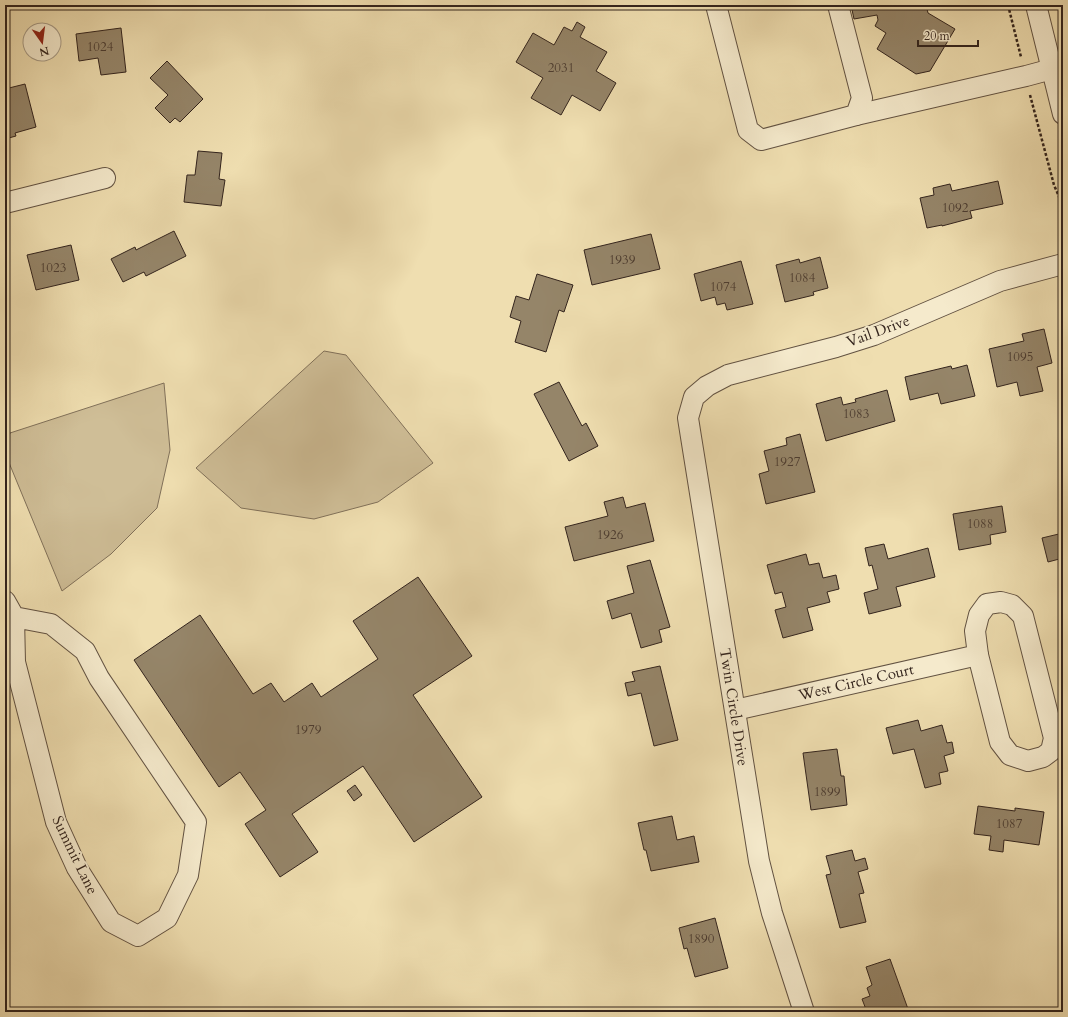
<svg xmlns="http://www.w3.org/2000/svg" width="1068" height="1017" viewBox="0 0 1068 1017" font-family="Cardo,serif">
  <style>
    .green { fill: #cfbe97; stroke: #81715a }
    .building { fill: #958569; stroke: #33241d }
    .lines { fill: none; stroke-linecap: round; stroke-linejoin: round }
    .minor-casing { stroke: #625242; stroke-width: 22 }
    .path { stroke: #33241d; stroke-width: 2.5; stroke-dasharray: 3 2; stroke-linecap: butt }
    .minor { stroke: #f5eacc; stroke-width: 20 }
    .labels { text-anchor: middle; stroke-width: 4; stroke-linejoin: round; paint-order: stroke }
    .number-label { font-size: 13px; fill: #4c3c30 }
    .street-label { font-size: 15px; fill: #33241d; stroke: #f5eacc }
  </style>
  <rect width="100%" height="100%" fill="#efdeb0"/>
  <filter id="stains"><feTurbulence type="fractalNoise" baseFrequency=".005" numOctaves="4"/><feColorMatrix values="0 0 0 0 .2 0 0 0 0 .09 0 0 0 0 .02 0 0 0 .5 -.17"/></filter>
  <radialGradient id="worn" r=".72"><stop offset=".6" stop-color="#630" stop-opacity="0"/><stop offset="1" stop-color="#630" stop-opacity=".3"/></radialGradient>
  <!-- green -->
  <g class="green">
    <path d="M 324,351 L 346,355 L 433,463 L 378,502 L 314,519 L 241,508 L 196,468 Z"/>
    <path d="M 164,383 L 170,450 L 157,508 L 111,554 L 62,591 L 5,453 L 5,447 L 10,433 Z"/>
  </g>
  <!-- building -->
  <g class="building">
    <path d="M 851,5 L 926,5 L 928,13 L 955,29 L 930,71 L 916,74 L 877,49 L 886,33 L 875,26 L 878,20 L 877,15 L 854,19 Z"/>
    <path d="M 577,22 L 585,27 L 580,37 L 607,52 L 596,71 L 616,83 L 600,111 L 572,95 L 561,115 L 531,98 L 543,78 L 516,62 L 533,33 L 554,45 L 564,27 L 572,31 Z"/>
    <path d="M 121,28 L 126,72 L 101,75 L 98,58 L 79,61 L 76,34 Z"/>
    <path d="M 167,61 L 203,99 L 180,122 L 175,118 L 170,123 L 155,108 L 168,95 L 150,78 Z"/>
    <path d="M 25,84 L 36,127 L 15,133 L 16,136 L 5,139 L 5,89 Z"/>
    <path d="M 198,151 L 222,153 L 219,179 L 225,180 L 221,206 L 184,202 L 187,175 L 195,175 Z"/>
    <path d="M 998,181 L 1003,204 L 970,211 L 972,218 L 942,226 L 942,225 L 927,228 L 920,198 L 934,195 L 933,188 L 950,184 L 952,191 Z"/>
    <path d="M 174,231 L 186,256 L 146,276 L 144,272 L 123,282 L 111,259 L 135,247 L 136,250 Z"/>
    <path d="M 651,234 L 660,269 L 592,285 L 584,250 Z"/>
    <path d="M 71,245 L 79,280 L 36,290 L 27,255 Z"/>
    <path d="M 820,257 L 828,288 L 813,292 L 814,295 L 785,302 L 776,265 L 799,259 L 800,263 Z"/>
    <path d="M 741,261 L 753,304 L 727,310 L 725,303 L 717,305 L 715,297 L 701,301 L 694,274 Z"/>
    <path d="M 537,274 L 573,285 L 564,312 L 559,310 L 546,352 L 515,342 L 521,321 L 510,317 L 516,296 L 529,300 Z"/>
    <path d="M 1044,329 L 1052,363 L 1037,367 L 1043,391 L 1020,396 L 1017,382 L 997,387 L 989,349 L 1024,341 L 1022,334 Z"/>
    <path d="M 967,365 L 975,396 L 941,404 L 938,393 L 910,400 L 905,377 L 951,366 L 952,369 Z"/>
    <path d="M 559,382 L 582,426 L 586,423 L 598,446 L 569,461 L 534,394 Z"/>
    <path d="M 887,390 L 895,421 L 826,441 L 816,404 L 841,397 L 843,405 L 856,402 L 855,399 Z"/>
    <path d="M 800,434 L 815,492 L 766,504 L 759,474 L 769,471 L 764,451 L 787,445 L 786,438 Z"/>
    <path d="M 623,497 L 626,508 L 645,503 L 654,541 L 574,561 L 565,527 L 608,516 L 604,502 Z"/>
    <path d="M 1002,506 L 1006,532 L 990,535 L 991,544 L 959,550 L 953,514 Z"/>
    <path d="M 1063,533 L 1063,558 L 1048,562 L 1042,538 Z"/>
    <path d="M 884,544 L 888,559 L 928,548 L 935,577 L 896,587 L 901,606 L 869,614 L 864,593 L 878,589 L 872,565 L 869,566 L 865,548 Z"/>
    <path d="M 806,554 L 809,565 L 819,563 L 823,578 L 836,575 L 839,589 L 827,592 L 830,602 L 807,608 L 813,630 L 783,638 L 775,610 L 786,607 L 782,592 L 775,594 L 767,565 Z"/>
    <path d="M 650,560 L 670,627 L 659,630 L 662,642 L 641,648 L 631,613 L 612,619 L 607,601 L 634,593 L 627,566 Z"/>
    <path d="M 418,577 L 472,656 L 413,695 L 482,797 L 414,842 L 363,766 L 292,814 L 318,852 L 280,877 L 245,824 L 266,810 L 240,772 L 219,787 L 134,660 L 200,615 L 253,694 L 271,683 L 284,702 L 312,683 L 321,697 L 378,659 L 353,621 Z"/>
    <path d="M 660,666 L 678,740 L 654,746 L 641,693 L 628,696 L 625,683 L 635,681 L 632,672 Z"/>
    <path d="M 918,720 L 921,731 L 942,725 L 947,743 L 952,742 L 954,753 L 944,756 L 948,771 L 939,773 L 941,784 L 925,788 L 914,749 L 893,754 L 886,728 Z"/>
    <path d="M 837,749 L 841,776 L 844,776 L 847,805 L 811,810 L 803,753 Z"/>
    <path d="M 355,785 L 362,795 L 354,801 L 347,791 Z"/>
    <path d="M 978,806 L 1015,811 L 1015,808 L 1044,812 L 1039,845 L 1004,840 L 1003,852 L 989,850 L 991,836 L 974,834 Z"/>
    <path d="M 672,816 L 677,840 L 694,836 L 699,862 L 651,871 L 646,850 L 644,850 L 638,823 Z"/>
    <path d="M 852,850 L 855,861 L 865,858 L 868,869 L 858,872 L 864,893 L 859,894 L 866,922 L 840,928 L 826,875 L 831,874 L 826,856 Z"/>
    <path d="M 715,918 L 728,968 L 695,977 L 687,948 L 684,949 L 679,928 Z"/>
    <path d="M 890,959 L 908,1009 L 899,1012 L 867,1012 L 862,999 L 870,996 L 867,988 L 872,985 L 866,967 Z"/>
  </g>
  <g class="lines">
    <defs>
      <g id="minor">
        <path d="M 716,5 L 748,130 L 761,140 L 856,115 L 862,98 L 838,5"/>
        <path d="M 1036,5 L 1063,114"/>
        <path d="M 856,115 L 1026,76 L 1052,69"/>
        <path d="M 5,203 L 105,178"/>
        <path d="M 5,601 L 14,617 L 15,662 L 56,822 L 77,868 L 111,922 L 138,936 L 167,918 L 188,875 L 196,822 L 99,678 L 85,651 L 51,624 L 14,617"/>
        <path d="M 1001,602 L 1012,605 L 1023,616 L 1054,738 L 1051,751 L 1043,757 L 1028,761 L 1010,755 L 1000,742 L 978,655 L 975,631 L 979,615 L 987,604 Z"/>
        <path d="M 735,710 L 978,655"/>
        <path d="M 804,1012 L 772,913 L 759,861 L 691,437 L 688,418 L 694,397 L 707,386 L 728,375 L 836,347 L 874,335 L 1000,281 L 1063,264"/>
      </g>
    </defs>
    <!-- minor casing -->
    <use href="#minor" class="minor-casing"/>
    <!-- path -->
    <g class="path">
      <path d="M 1008,5 L 1021,57"/>
      <path d="M 1030,95 L 1054,185 L 1063,206"/>
    </g>
    <!-- minor -->
    <use href="#minor" class="minor"/>
  </g>
  <g class="labels">
    <!-- number labels -->
    <g class="number-label">
      <text x="100" y="51">1024</text>
      <text x="561" y="72">2031</text>
      <text x="955" y="212">1092</text>
      <text x="622" y="264">1939</text>
      <text x="53" y="272">1023</text>
      <text x="802" y="282">1084</text>
      <text x="723" y="291">1074</text>
      <text x="1020" y="361">1095</text>
      <text x="856" y="418">1083</text>
      <text x="787" y="466">1927</text>
      <text x="980" y="528">1088</text>
      <text x="610" y="539">1926</text>
      <text x="308" y="734">1979</text>
      <text x="827" y="796">1899</text>
      <text x="1009" y="828">1087</text>
      <text x="701" y="943">1890</text>
    </g>
    <!-- street labels -->
    <g class="street-label">
      <text transform="translate(878 331) rotate(-20)" y="5">Vail Drive</text>
      <text transform="translate(856 682) rotate(-13)" y="5">West Circle Court</text>
      <text transform="translate(734 707) rotate(81)" y="5">Twin Circle Drive</text>
      <text transform="translate(75 855) rotate(64)" y="5">Summit Lane</text>
    </g>
  </g>
  <!-- margin -->
  <rect width="1068" height="1017" fill="none" stroke="#efdeb0" stroke-width="20"/>
  <rect x="6" y="6" width="1056" height="1005" fill="none" stroke="#33241d" stroke-width="2"/>
  <rect x="10" y="10" width="1048" height="997" fill="none" stroke="#33241d"/>
  <!-- north arrow -->
  <g transform="translate(42 42) rotate(166)"><circle r="19" fill="#f5eacc" stroke="#a79b86"/>
  <path d="M0-3L7 15L0 10L-7 15Z" fill="#8f2418"/>
  <text y="-6" font-size="11" font-weight="bold" text-anchor="middle" fill="#33241d">N</text>
  </g>
  <!-- scale -->
  <path d="M918 40v6h60v-6" fill="none" stroke="#33241d" stroke-width="2"/>
  <text x="924" y="40" font-size="12" fill="#33241d" stroke="#f5eacc" stroke-width="3" paint-order="stroke">20 m</text>
  <rect width="100%" height="100%" filter="url(#stains)"/>
  <rect width="100%" height="100%" fill="url(#worn)"/>
</svg>
